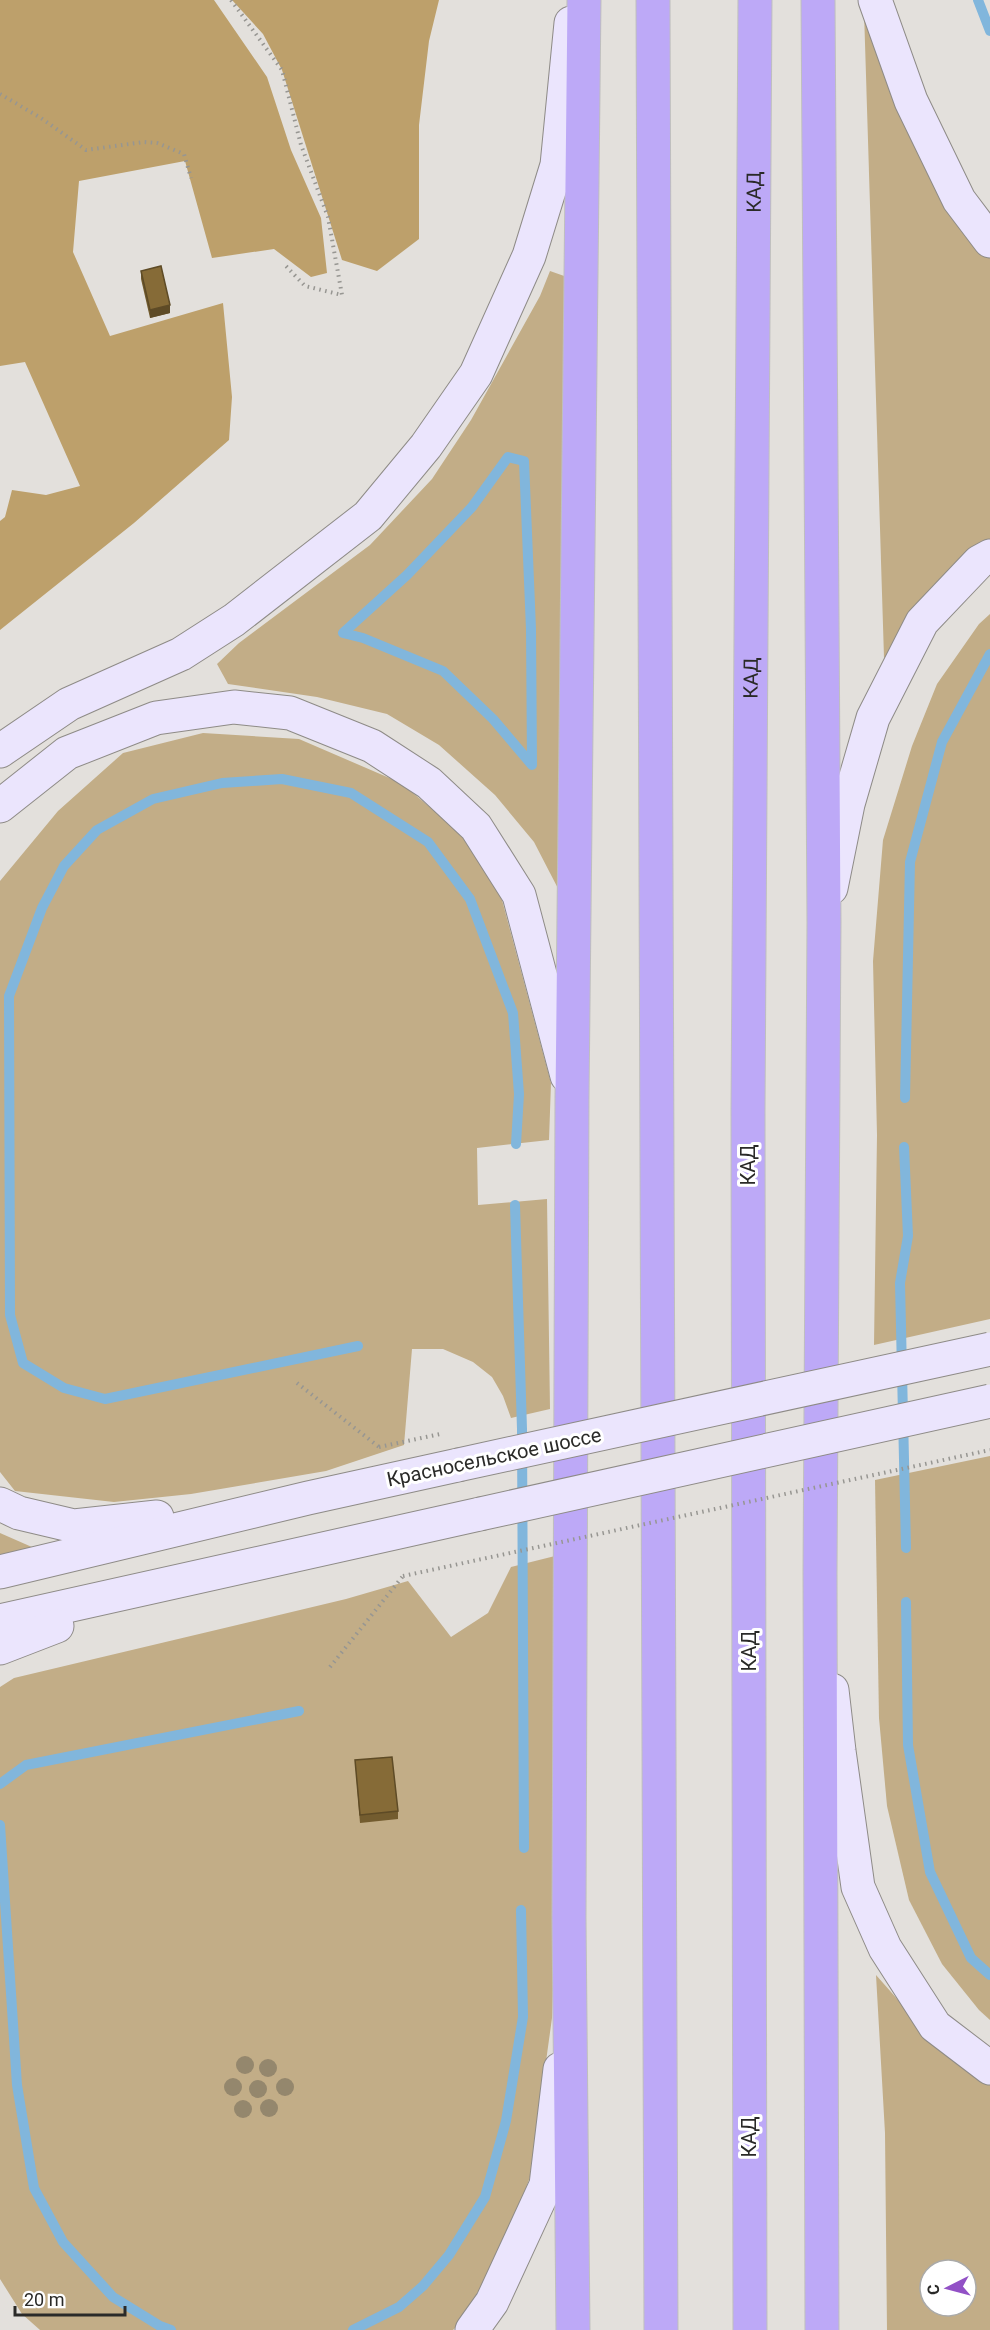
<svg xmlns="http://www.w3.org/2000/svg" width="990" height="2330" viewBox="0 0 990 2330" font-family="Roboto,sans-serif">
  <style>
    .green { fill: #c2ad87; fill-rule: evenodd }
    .forest { fill: #bda06b }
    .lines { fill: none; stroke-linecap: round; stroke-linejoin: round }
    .stream { stroke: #81b6dc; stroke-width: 10 }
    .secondary-casing { stroke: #8e8b87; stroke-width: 35 }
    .motorway-casing { stroke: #bfbfbe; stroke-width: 35 }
    .path { stroke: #979692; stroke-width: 4; stroke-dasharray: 1.5 4.5; stroke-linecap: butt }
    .secondary { stroke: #ebe5fd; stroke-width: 33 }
    .motorway { stroke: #bda9f7; stroke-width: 33 }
    .secondary-bridge-casing { stroke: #8e8b87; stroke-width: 35; stroke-linecap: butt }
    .path-bridge { stroke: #979692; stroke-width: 4; stroke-dasharray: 1.5 4.5; stroke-linecap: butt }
    .secondary-bridge { stroke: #ebe5fd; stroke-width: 33 }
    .tree { fill: #94876d }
    .wall { fill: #735c2f }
    .shaded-wall { fill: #5e4b26 }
    .building { fill: #866b37; stroke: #5e4b26; stroke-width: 1.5 }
    .labels { text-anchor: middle; stroke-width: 6; stroke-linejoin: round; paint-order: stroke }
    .street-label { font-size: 20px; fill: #2a2a28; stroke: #fff }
  </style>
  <rect width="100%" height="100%" fill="#e3e0dc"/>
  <!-- green -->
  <g class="green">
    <path d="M 864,11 L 990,257 L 990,548 L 884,658 Z"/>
    <path d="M 550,271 L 567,277 L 565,902 L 534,842 L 495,795 L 439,745 L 387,714 L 317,697 L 228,684 L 217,664 L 239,643 L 370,545 L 432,479 L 471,420 L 540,296 Z"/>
    <path d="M 990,614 L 990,1319 L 874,1345 L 877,1135 L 873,961 L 883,840 L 912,746 L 937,684 L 979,624 Z"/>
    <path d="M 203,733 L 299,739 L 401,783 L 469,840 L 502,900 L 551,1083 L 549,1140 L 477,1148 L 478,1205 L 547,1199 L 550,1409 L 511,1418 L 503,1396 L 492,1377 L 473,1362 L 443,1349 L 412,1349 L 404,1445 L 326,1471 L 191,1494 L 114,1502 L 15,1491 L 0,1472 L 0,881 L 58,811 L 123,753 Z"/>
    <path d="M 990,1456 L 990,2020 L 979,2010 L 942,1964 L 909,1900 L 887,1806 L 879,1718 L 875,1480 Z"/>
    <path d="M 0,1533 L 41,1551 L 0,1560 Z"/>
    <path d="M 555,1556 L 556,1899 L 552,2018 L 530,2177 L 501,2256 L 455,2328 L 453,2330 L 40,2330 L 22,2314 L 0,2279 L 0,1687 L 14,1678 L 346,1599 L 408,1581 L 451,1637 L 488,1613 L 511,1567 Z"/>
    <path d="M 876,1975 L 943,2051 L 990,2083 L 990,2330 L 887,2330 L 885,2133 ZM 930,2270 L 966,2270 L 966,2306 L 930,2306 Z"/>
  </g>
  <!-- forest -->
  <g class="forest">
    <path d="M 0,0 L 214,0 L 267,77 L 291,150 L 321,218 L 327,273 L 311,277 L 274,249 L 212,258 L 185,161 L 79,181 L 73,252 L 110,336 L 223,303 L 232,397 L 229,440 L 134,523 L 0,630 L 0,521 L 5,517 L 12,490 L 46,495 L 80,486 L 25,362 L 0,366 Z"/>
    <path d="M 232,0 L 439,0 L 429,41 L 419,125 L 419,239 L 377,271 L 342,260 L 282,70 L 263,34 Z"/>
  </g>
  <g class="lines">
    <!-- stream -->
    <g class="stream">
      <path d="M 978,0 L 990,31"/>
      <path d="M 508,457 L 524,461 L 531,629 L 532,765 L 493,719 L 443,671 L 363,638 L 343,633 L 407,575 L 472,507 Z"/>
      <path d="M 905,1098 L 910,862 L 942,742 L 990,654"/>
      <path d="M 904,1147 L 908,1236 L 900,1283 L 906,1548"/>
      <path d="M 515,1205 L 522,1429 L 524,1848"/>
      <path d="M 358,1346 L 105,1399 L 64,1388 L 23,1363 L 10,1315 L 9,996 L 42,908 L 64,866 L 97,830 L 153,799 L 222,783 L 282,779 L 351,793 L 428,842 L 470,899 L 513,1013 L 519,1094 L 516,1144"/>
      <path d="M 906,1602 L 908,1745 L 930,1872 L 971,1958 L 990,1975"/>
      <path d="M 0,1784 L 26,1765 L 299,1711"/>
      <path d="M 0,1825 L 17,2085 L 34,2188 L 63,2242 L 113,2297 L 160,2326 L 171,2330"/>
      <path d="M 353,2330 L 399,2307 L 423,2286 L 449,2255 L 485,2197 L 506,2121 L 523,2017 L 521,1910"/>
    </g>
    <defs>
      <g id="secondary">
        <path d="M 875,0 L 911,101 L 959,200 L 990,241"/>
        <path d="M 0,751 L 69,704 L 181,654 L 234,620 L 368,516 L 426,446 L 476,374 L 529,256 L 557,165 L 571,23"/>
        <path d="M 0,806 L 67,753 L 156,718 L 234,707 L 290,713 L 372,746 L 429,783 L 476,827 L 519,895 L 567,1076"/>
        <path d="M 831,888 L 848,804 L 873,718 L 922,622 L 979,562 L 990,556"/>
        <path d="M 0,1504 L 19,1513 L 74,1526 L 157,1517"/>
        <path d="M 0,1572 L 308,1498 L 458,1465"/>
        <path d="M 0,1621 L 480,1514"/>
        <path d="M 0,1648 L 57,1626"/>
        <path d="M 832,1690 L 839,1751 L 858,1887 L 885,1948 L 935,2026 L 990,2068"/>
        <path d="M 472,2330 L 492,2302 L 546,2185 L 560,2069"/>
      </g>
      <g id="motorway">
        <path d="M 653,0 L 661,2330"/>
        <path d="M 818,0 L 824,922 L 820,1572 L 822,2330"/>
        <path d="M 573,2330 L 569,1918 L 572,1098 L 584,0"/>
        <path id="s1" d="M 750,2330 L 748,1111 L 755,0"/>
      </g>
    </defs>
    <!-- secondary casing -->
    <use href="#secondary" class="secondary-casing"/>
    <!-- motorway casing -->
    <use href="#motorway" class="motorway-casing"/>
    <!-- path -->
    <g class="path">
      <path d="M 231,0 L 282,70 L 301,145 L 328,217 L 342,295 L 305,286 L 285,265"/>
      <path d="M 0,94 L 41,118 L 86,150 L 144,142 L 157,143 L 184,154 L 191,178"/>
      <path d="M 297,1383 L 379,1447"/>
      <path d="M 330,1667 L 403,1576"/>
    </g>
    <!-- secondary -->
    <use href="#secondary" class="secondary"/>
    <!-- motorway -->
    <use href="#motorway" class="motorway"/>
    <defs>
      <g id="secondary-bridge">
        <path d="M 458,1465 L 990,1349"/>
        <path d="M 480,1514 L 990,1401"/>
      </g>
    </defs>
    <!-- secondary-bridge casing -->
    <use href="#secondary-bridge" class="secondary-bridge-casing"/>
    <!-- path-bridge -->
    <g class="path-bridge">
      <path d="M 379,1447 L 440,1434"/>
      <path d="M 403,1576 L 990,1450"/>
    </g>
    <!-- secondary-bridge -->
    <use href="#secondary-bridge" class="secondary-bridge"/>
  </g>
  <!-- trees -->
  <g class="tree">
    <circle cx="245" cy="2065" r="9"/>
    <circle cx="268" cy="2068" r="9"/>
    <circle cx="233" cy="2087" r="9"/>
    <circle cx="285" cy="2087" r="9"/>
    <circle cx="258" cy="2089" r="9"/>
    <circle cx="269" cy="2108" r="9"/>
    <circle cx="243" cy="2109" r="9"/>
  </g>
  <!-- wall -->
  <g class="wall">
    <path d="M 141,271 L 170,313 L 150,318 L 141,279 Z"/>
    <path d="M 355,1760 L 398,1811 L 398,1819 L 360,1823 Z"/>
  </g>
  <!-- shaded-wall -->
  <path class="shaded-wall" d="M 170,305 L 170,313 L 150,318 L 150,310 Z"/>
  <!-- building -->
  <g class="building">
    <path d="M 161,266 L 170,305 L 150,310 L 141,271 Z"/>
    <path d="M 392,1757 L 398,1811 L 360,1815 L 355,1760 Z"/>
  </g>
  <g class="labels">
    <!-- street labels -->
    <g class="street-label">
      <text dy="7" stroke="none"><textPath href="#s1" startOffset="2138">КАД</textPath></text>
      <text dy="7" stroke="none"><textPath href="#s1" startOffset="1652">КАД</textPath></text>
      <text transform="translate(748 1165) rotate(-90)" y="7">КАД</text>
      <text transform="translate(494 1457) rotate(-12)" y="7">Красносельское шоссе</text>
      <text transform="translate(749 1651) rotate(-90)" y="7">КАД</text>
      <text transform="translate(749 2137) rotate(-90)" y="7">КАД</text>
    </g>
  </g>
  <!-- north arrow -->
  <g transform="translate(948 2288) rotate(264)"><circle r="28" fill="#ffffff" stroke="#aaaaa9" stroke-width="1.5"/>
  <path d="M0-4.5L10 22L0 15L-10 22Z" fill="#9251c6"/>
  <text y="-9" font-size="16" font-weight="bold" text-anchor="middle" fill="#2a2a28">С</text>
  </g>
  <!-- scale -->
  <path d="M15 2306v9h110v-9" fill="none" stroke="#2a2a28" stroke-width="3"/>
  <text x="24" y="2306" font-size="18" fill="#2a2a28" stroke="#ffffff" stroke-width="4.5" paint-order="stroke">20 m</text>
</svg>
